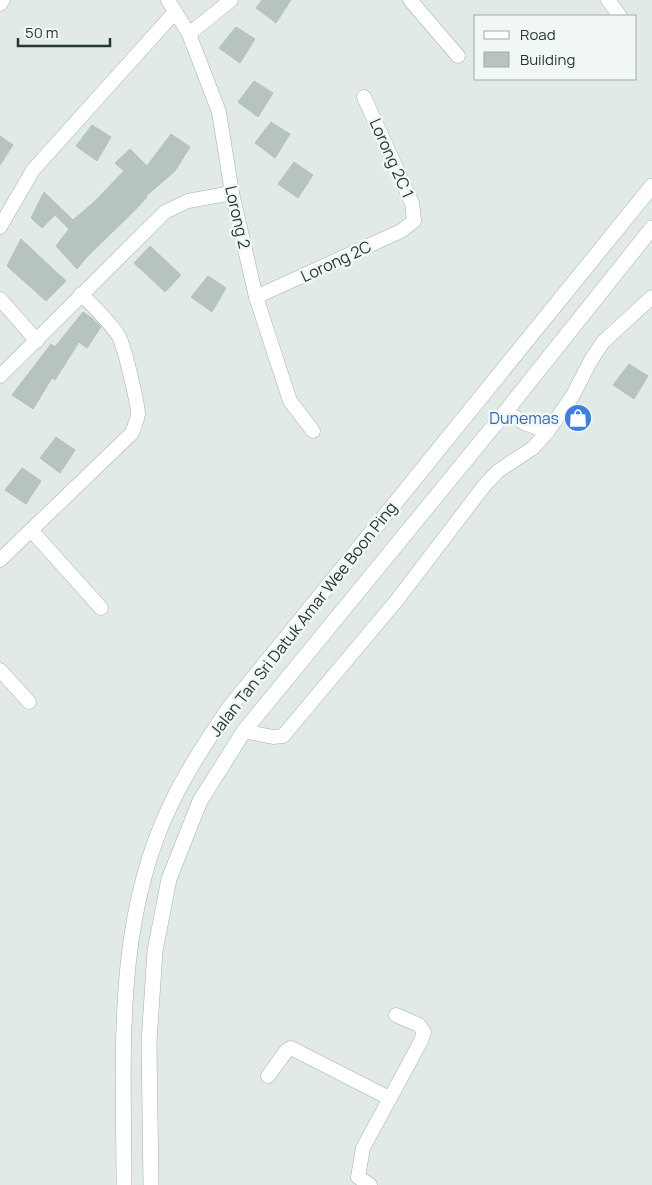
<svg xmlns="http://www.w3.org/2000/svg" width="652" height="1185" viewBox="0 0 652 1185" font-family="Manrope,sans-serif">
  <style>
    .building { fill: #b7c4be; stroke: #b4c3bc }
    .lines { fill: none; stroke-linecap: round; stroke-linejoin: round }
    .street-casing { stroke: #a4b1ab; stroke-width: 15 }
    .secondary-casing { stroke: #a1b4ac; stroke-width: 16 }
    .street { stroke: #fff; stroke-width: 14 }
    .secondary { stroke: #fff; stroke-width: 15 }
    .labels { text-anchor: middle; stroke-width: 5; stroke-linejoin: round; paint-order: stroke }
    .street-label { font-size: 16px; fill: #233831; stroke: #f1f7f3 }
    .shop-label { font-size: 16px; fill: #366cbe; stroke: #f1f7f3; text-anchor: end }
  </style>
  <rect width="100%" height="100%" fill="#e1eae5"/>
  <!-- building -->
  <g class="building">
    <path d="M 262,0 L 291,0 L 276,23 L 256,8 Z"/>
    <path d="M 236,27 L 255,39 L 240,63 L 219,48 Z"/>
    <path d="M 254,81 L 273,93 L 258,117 L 238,102 Z"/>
    <path d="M 271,122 L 290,134 L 275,158 L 255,143 Z"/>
    <path d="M 92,125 L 111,137 L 97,161 L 76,146 Z"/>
    <path d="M 171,134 L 190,147 L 175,171 L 146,196 L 147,197 L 135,210 L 85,259 L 77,269 L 56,246 L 69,229 L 55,215 L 42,228 L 31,218 L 44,192 L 73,220 L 94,202 L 124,171 L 115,163 L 130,149 L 147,166 Z"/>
    <path d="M 0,136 L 13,145 L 0,165 Z"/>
    <path d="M 294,162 L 313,175 L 298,198 L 278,184 Z"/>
    <path d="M 21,239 L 66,281 L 46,301 L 7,266 Z"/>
    <path d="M 150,246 L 181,275 L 165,292 L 134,263 Z"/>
    <path d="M 208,276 L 226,288 L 212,312 L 191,297 Z"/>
    <path d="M 83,312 L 93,319 L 101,327 L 87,348 L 79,342 L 55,380 L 52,378 L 33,409 L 12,395 L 51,344 L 55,347 Z"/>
    <path d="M 629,364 L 648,376 L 634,399 L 613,385 Z"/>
    <path d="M 56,437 L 75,450 L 60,473 L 40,458 Z"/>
    <path d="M 22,468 L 41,481 L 26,504 L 5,490 Z"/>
  </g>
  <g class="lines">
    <defs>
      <g id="street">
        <path d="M 168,0 L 189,34 L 219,112 L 232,193 L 256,297 L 290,401 L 313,431"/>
        <path d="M 410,0 L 458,56"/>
        <path d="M 608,0 L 620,16"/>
        <path d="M 0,4 L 3,0"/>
        <path d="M 189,34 L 231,0"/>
        <path d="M 0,227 L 33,170 L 175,12"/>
        <path d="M 256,297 L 401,231 L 414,221 L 412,203 L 364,97"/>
        <path d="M 0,299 L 37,341"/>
        <path d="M 0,376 L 165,212 L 188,201 L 232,193"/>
        <path d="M 506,411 L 524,423 L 548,431"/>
        <path d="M 31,530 L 101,608"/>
        <path d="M 0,560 L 132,433 C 134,427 137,421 138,414 C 138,405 124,343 118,335 C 108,320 94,307 81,294"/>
        <path d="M 0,670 L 29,702"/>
        <path d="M 244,731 L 273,737 L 283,736 L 397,600 L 484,486 L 498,471 L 533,448 L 548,431 L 573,395 L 591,360 L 603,342 L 652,297"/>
        <path d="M 268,1076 L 287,1050 L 291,1048 L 389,1098"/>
        <path d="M 370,1185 L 358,1177 L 363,1148 L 421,1041 L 424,1032 L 419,1025 L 396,1015"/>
      </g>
      <g id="secondary">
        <path d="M 124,1185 C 124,1057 113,921 172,802 C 188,769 208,739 229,708 L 652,186"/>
        <path d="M 151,1185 L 149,1042 L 155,951 L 169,879 L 200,801 L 244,731 L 506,411 L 652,228"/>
      </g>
    </defs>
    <!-- street casing -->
    <use href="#street" class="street-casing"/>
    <!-- secondary casing -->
    <use href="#secondary" class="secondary-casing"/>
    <!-- street -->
    <use href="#street" class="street"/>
    <!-- secondary -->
    <use href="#secondary" class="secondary"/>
  </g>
  <!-- icons -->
  <defs>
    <symbol id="shop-disc" viewBox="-11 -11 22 22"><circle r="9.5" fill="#3f7fe0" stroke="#f1f7f3"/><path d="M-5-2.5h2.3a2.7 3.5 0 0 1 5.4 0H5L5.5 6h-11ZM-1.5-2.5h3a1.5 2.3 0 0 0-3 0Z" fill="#fff"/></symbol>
  </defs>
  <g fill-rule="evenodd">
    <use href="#shop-disc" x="562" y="402" width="32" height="32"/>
  </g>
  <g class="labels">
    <!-- street labels -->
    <g class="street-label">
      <text transform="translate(392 158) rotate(66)" y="6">Lorong 2C 1</text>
      <text transform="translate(238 217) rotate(77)" y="6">Lorong 2</text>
      <text transform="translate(336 261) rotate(-25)" y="6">Lorong 2C</text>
      <text transform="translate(303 619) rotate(-52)" y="6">Jalan Tan Sri Datuk Amar Wee Boon Ping</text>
    </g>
    <!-- shop labels -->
    <g class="shop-label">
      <text x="559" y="424">Dunemas</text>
    </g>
  </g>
  <!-- legend -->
  <rect x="474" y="15" width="162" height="65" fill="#f1f7f3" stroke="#9faba5"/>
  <rect x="484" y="31" width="25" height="8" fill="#ffffff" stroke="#9faba5"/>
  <text x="520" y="40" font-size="15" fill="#233831">Road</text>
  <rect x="484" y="52" width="25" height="15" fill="#b7c4be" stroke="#9faba5"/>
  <text x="520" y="65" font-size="15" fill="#233831">Building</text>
  <!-- scale -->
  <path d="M18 38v8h92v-8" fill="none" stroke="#233831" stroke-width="2.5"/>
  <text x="25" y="38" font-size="15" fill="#233831" stroke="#f1f7f3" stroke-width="4" paint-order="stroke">50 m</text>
</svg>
